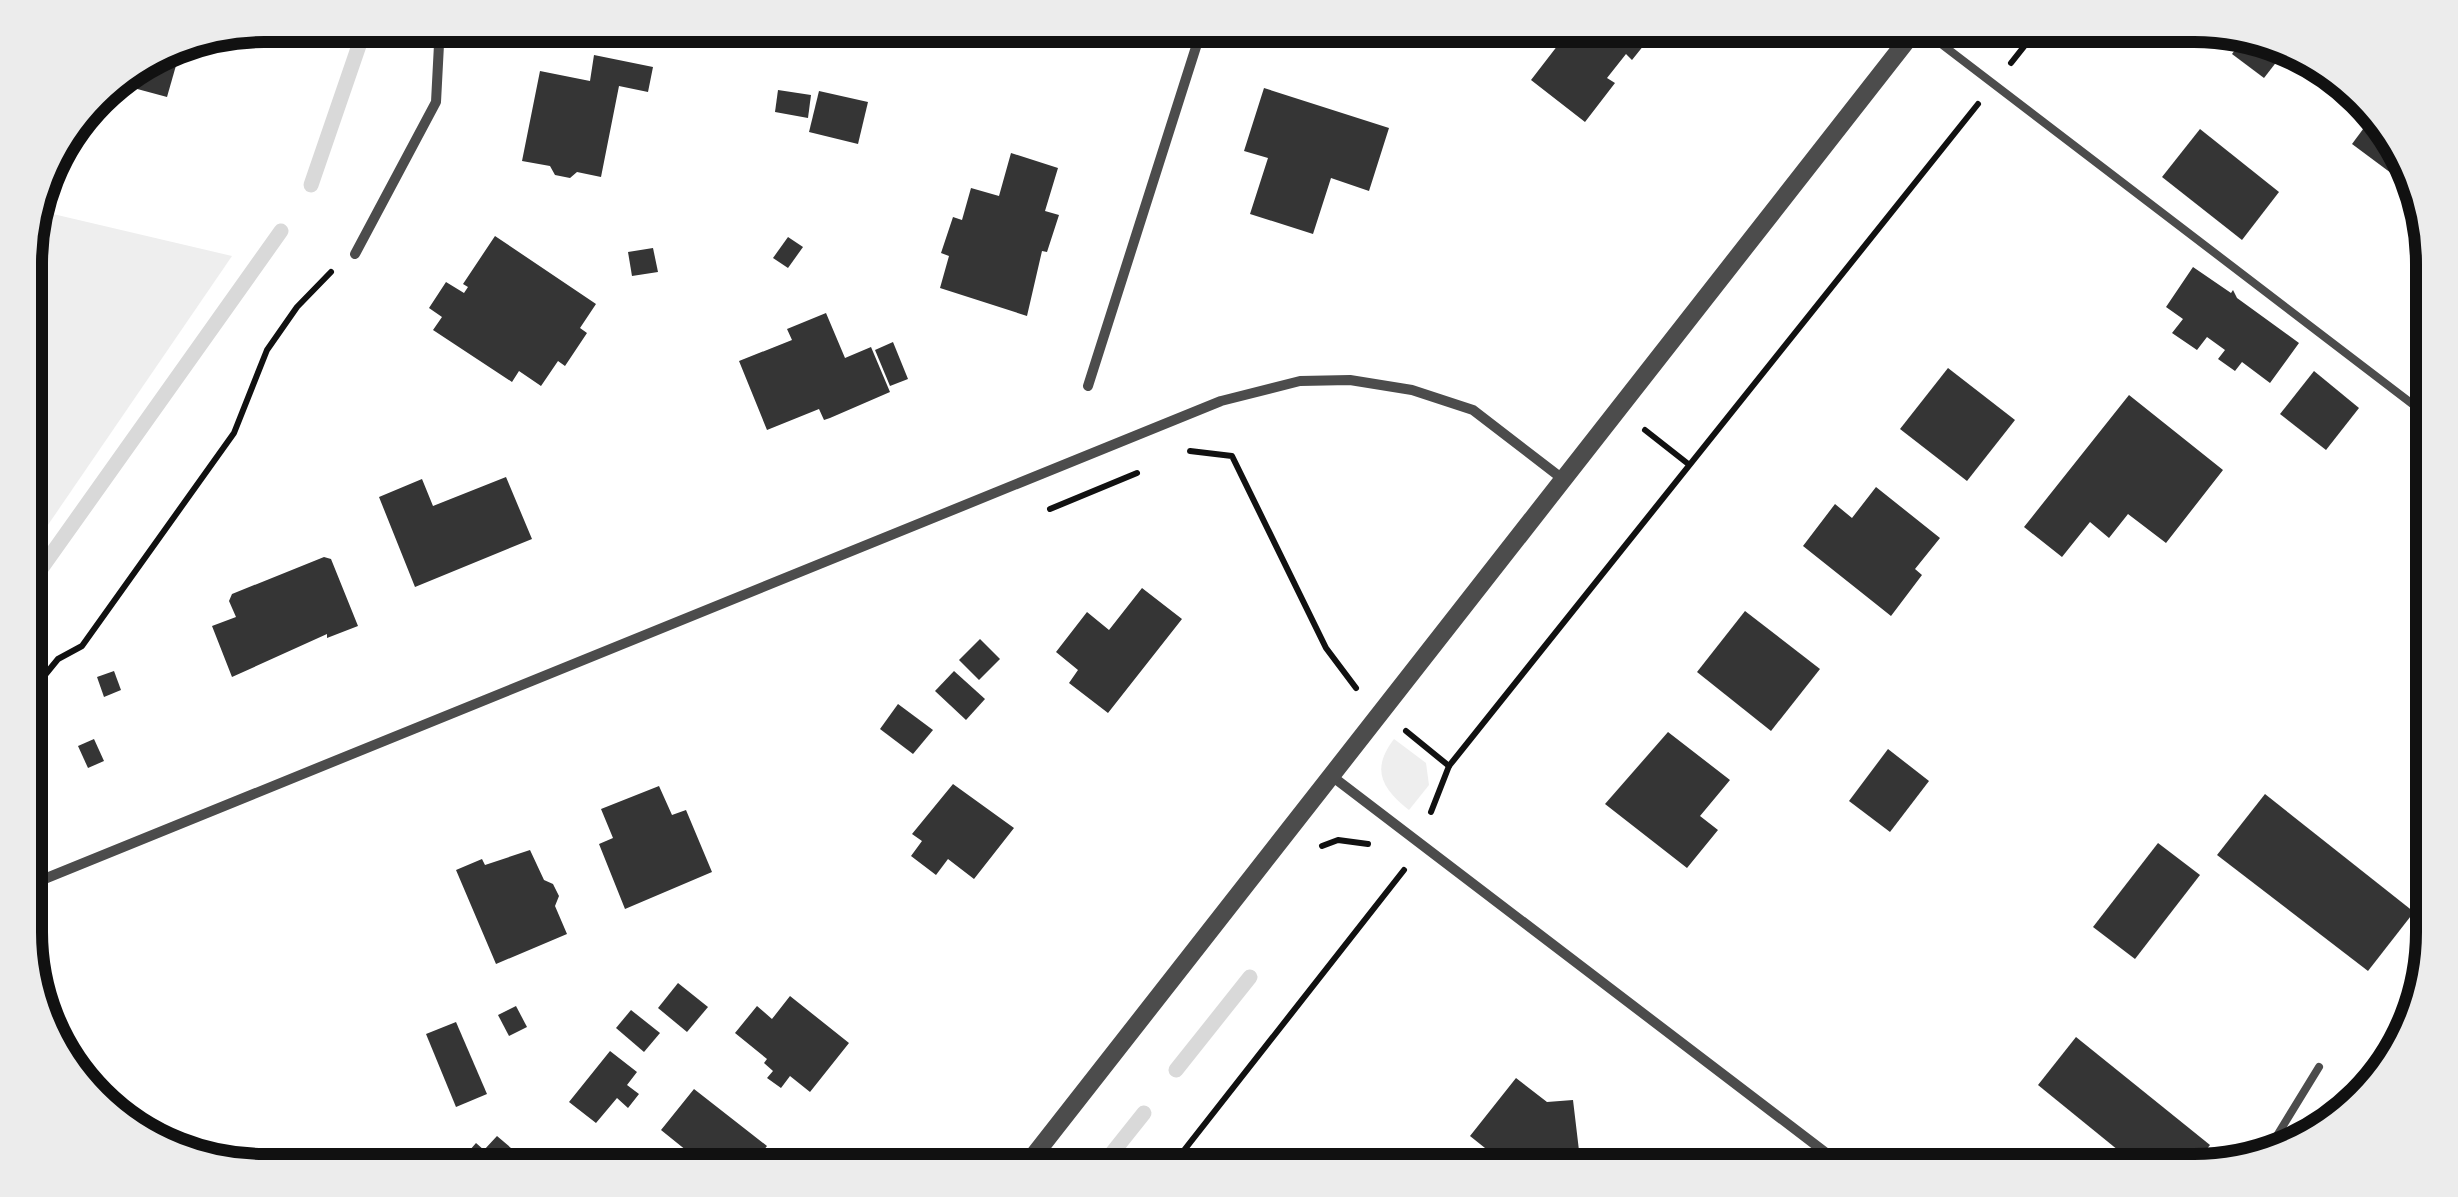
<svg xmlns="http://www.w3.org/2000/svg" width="2458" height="1197" viewBox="0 0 2458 1197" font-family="'Public Sans',sans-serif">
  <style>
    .green { fill: #eee }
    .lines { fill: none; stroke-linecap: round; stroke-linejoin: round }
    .stream { stroke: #d9d9d9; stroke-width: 15 }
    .building { fill: #353535 }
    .path { stroke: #111; stroke-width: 6 }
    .service { stroke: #4c4c4c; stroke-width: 8 }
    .minor { stroke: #4c4c4c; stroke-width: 10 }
    .tertiary { stroke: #4c4c4c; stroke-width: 18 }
    .rim { fill: none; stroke: #111; stroke-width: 12 }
  </style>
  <rect width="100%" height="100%" fill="#fff"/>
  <!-- green -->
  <g class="green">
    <path d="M 36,210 L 232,256 L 26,557 L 26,249 Z"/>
    <path d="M 1394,739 L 1426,763 L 1429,785 L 1409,810 C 1381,788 1371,769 1394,739 Z"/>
  </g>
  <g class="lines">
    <!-- stream -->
    <g class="stream">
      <path d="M 311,185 L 366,25"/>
      <path d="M 26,590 L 281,231"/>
      <path d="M 1176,1070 L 1250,977"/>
      <path d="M 1097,1172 L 1144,1113"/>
    </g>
  </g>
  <!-- building -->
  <g class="building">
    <path d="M 1554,25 L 1660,25 L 1632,60 L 1626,54 L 1607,78 L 1615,83 L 1585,122 L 1531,80 L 1558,45 L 1552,41 Z"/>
    <path d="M 2245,37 L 2288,47 L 2264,78 L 2232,54 Z"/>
    <path d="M 171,45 L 181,48 L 167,97 L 115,83 Z"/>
    <path d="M 594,55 L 653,67 L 648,92 L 619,86 L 601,177 L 577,172 L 570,178 L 555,175 L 550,166 L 522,161 L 540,71 L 590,81 Z"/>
    <path d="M 1264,88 L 1389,128 L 1369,191 L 1331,178 L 1313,234 L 1250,214 L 1268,158 L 1244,151 Z"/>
    <path d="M 778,90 L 811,95 L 808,118 L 775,112 Z"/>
    <path d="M 819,91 L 868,102 L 858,144 L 809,132 Z"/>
    <path d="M 2375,113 L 2384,119 L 2401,161 L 2391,173 L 2352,144 Z"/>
    <path d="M 2200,129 L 2279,192 L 2242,240 L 2162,177 Z"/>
    <path d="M 1011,153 L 1058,168 L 1045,211 L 1059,215 L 1047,252 L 1042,251 L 1027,316 L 940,288 L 949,256 L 941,253 L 953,217 L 962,220 L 971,188 L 999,196 Z"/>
    <path d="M 495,236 L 596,304 L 580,328 L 587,333 L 565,366 L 558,361 L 541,386 L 519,371 L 512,382 L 433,330 L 442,317 L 429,308 L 446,282 L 464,293 L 468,287 L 463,284 Z"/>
    <path d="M 788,237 L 803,247 L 788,268 L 773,258 Z"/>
    <path d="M 653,248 L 658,272 L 632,276 L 628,252 Z"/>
    <path d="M 2193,267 L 2231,293 L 2233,290 L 2237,298 L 2299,343 L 2270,383 L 2242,362 L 2235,371 L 2218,359 L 2225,350 L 2207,337 L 2197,350 L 2172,333 L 2183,319 L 2166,307 Z"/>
    <path d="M 826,313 L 845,358 L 871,347 L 890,392 L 830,418 L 824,420 L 819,409 L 767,430 L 739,361 L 792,340 L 787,329 Z"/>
    <path d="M 893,342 L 908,379 L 890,386 L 875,350 Z"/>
    <path d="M 1948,368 L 2015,420 L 1967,481 L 1900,429 Z"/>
    <path d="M 2314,371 L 2359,408 L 2326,450 L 2280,414 Z"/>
    <path d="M 2129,395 L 2223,470 L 2166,543 L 2128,514 L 2109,538 L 2090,522 L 2062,557 L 2024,527 Z"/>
    <path d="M 506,477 L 532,539 L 415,587 L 379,497 L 422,479 L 433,506 Z"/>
    <path d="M 1876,487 L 1940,538 L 1915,569 L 1922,575 L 1891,616 L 1803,546 L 1835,504 L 1852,518 Z"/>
    <path d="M 324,557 L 331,559 L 358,626 L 327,638 L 327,634 L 232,677 L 212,626 L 236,617 L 229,601 L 232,594 Z"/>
    <path d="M 1142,588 L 1182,619 L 1108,713 L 1069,683 L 1078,670 L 1056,652 L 1087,612 L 1109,630 Z"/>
    <path d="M 1745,611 L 1820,669 L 1771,731 L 1697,672 Z"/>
    <path d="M 980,639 L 1000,659 L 979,680 L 959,660 Z"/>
    <path d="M 114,671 L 121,690 L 104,697 L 97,677 Z"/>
    <path d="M 954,671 L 985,699 L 966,720 L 935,691 Z"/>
    <path d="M 898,704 L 933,730 L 913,754 L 880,729 Z"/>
    <path d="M 1668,732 L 1730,780 L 1700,816 L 1718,830 L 1687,868 L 1605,804 Z"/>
    <path d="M 94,739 L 104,761 L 88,768 L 78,746 Z"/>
    <path d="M 1888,749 L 1929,781 L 1890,832 L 1849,801 Z"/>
    <path d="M 953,784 L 1014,828 L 974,879 L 948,859 L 936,875 L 911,856 L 922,841 L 912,834 Z"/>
    <path d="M 659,786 L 672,815 L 686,810 L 712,872 L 625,909 L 599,844 L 613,838 L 601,809 Z"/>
    <path d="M 2265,794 L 2414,912 L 2368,971 L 2217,855 Z"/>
    <path d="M 2158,843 L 2200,875 L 2135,959 L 2093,927 Z"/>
    <path d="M 530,850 L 544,880 L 553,884 L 559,896 L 555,906 L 567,934 L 496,964 L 456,870 L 482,859 L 485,865 Z"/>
    <path d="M 678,983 L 708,1007 L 687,1032 L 658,1008 Z"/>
    <path d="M 790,996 L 849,1043 L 810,1092 L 790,1076 L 781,1088 L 767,1078 L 773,1071 L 764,1063 L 767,1059 L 735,1033 L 757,1006 L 772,1019 Z"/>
    <path d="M 516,1006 L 527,1027 L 509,1036 L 498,1015 Z"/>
    <path d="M 631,1010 L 660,1033 L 644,1052 L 616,1028 Z"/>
    <path d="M 456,1022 L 487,1094 L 456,1107 L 426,1034 Z"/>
    <path d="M 2076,1037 L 2210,1145 L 2189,1172 L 2145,1172 L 2038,1085 Z"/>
    <path d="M 610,1051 L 637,1072 L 627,1085 L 639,1094 L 628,1108 L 617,1098 L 596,1123 L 569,1102 Z"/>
    <path d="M 1516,1078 L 1547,1102 L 1573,1100 L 1580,1159 L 1555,1162 L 1548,1172 L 1515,1172 L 1470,1136 Z"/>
    <path d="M 694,1089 L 767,1146 L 747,1172 L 687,1172 L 697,1159 L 661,1130 Z"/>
    <path d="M 497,1136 L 531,1165 L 525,1172 L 465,1172 L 472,1165 L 463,1158 L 476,1143 L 484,1150 Z"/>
  </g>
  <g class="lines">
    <!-- path -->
    <g class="path">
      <path d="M 2011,63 L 2041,25"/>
      <path d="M 1645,430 L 1687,463"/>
      <path d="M 1190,451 L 1232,456 L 1326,648 L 1356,688"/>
      <path d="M 1050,509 L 1137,473"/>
      <path d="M 27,697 L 58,659 L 82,646 L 234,433 L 267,350 L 297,307 L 331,272"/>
      <path d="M 1406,731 L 1449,766"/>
      <path d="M 1431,812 L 1449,766 L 1978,104"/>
      <path d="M 1322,846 L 1338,840 L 1368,844"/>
      <path d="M 1167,1172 L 1404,870"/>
    </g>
    <!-- service -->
    <g class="service">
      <path d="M 1919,27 L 2432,419"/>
      <path d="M 2267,1152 L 2319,1067"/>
    </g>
    <!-- minor -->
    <g class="minor">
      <path d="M 355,254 L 436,102 L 440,25"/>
      <path d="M 1088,386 L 1203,25"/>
      <path d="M 1333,777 L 1851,1172"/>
      <path d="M 27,886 L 1221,401 L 1300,381 L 1350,380 L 1412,390 L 1473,410 L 1564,480"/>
    </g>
    <!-- tertiary -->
    <path class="tertiary" d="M 1021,1172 L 1919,25"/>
  </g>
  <!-- crop -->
  <path d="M0 0H2458V1197H0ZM264 42H2194A222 222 0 0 1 2416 264V932A222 222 0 0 1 2194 1154H264A222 222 0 0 1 42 932V264A222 222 0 0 1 264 42Z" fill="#ececec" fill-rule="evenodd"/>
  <path class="rim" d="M264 42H2194A222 222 0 0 1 2416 264V932A222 222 0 0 1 2194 1154H264A222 222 0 0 1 42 932V264A222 222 0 0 1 264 42Z"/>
</svg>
